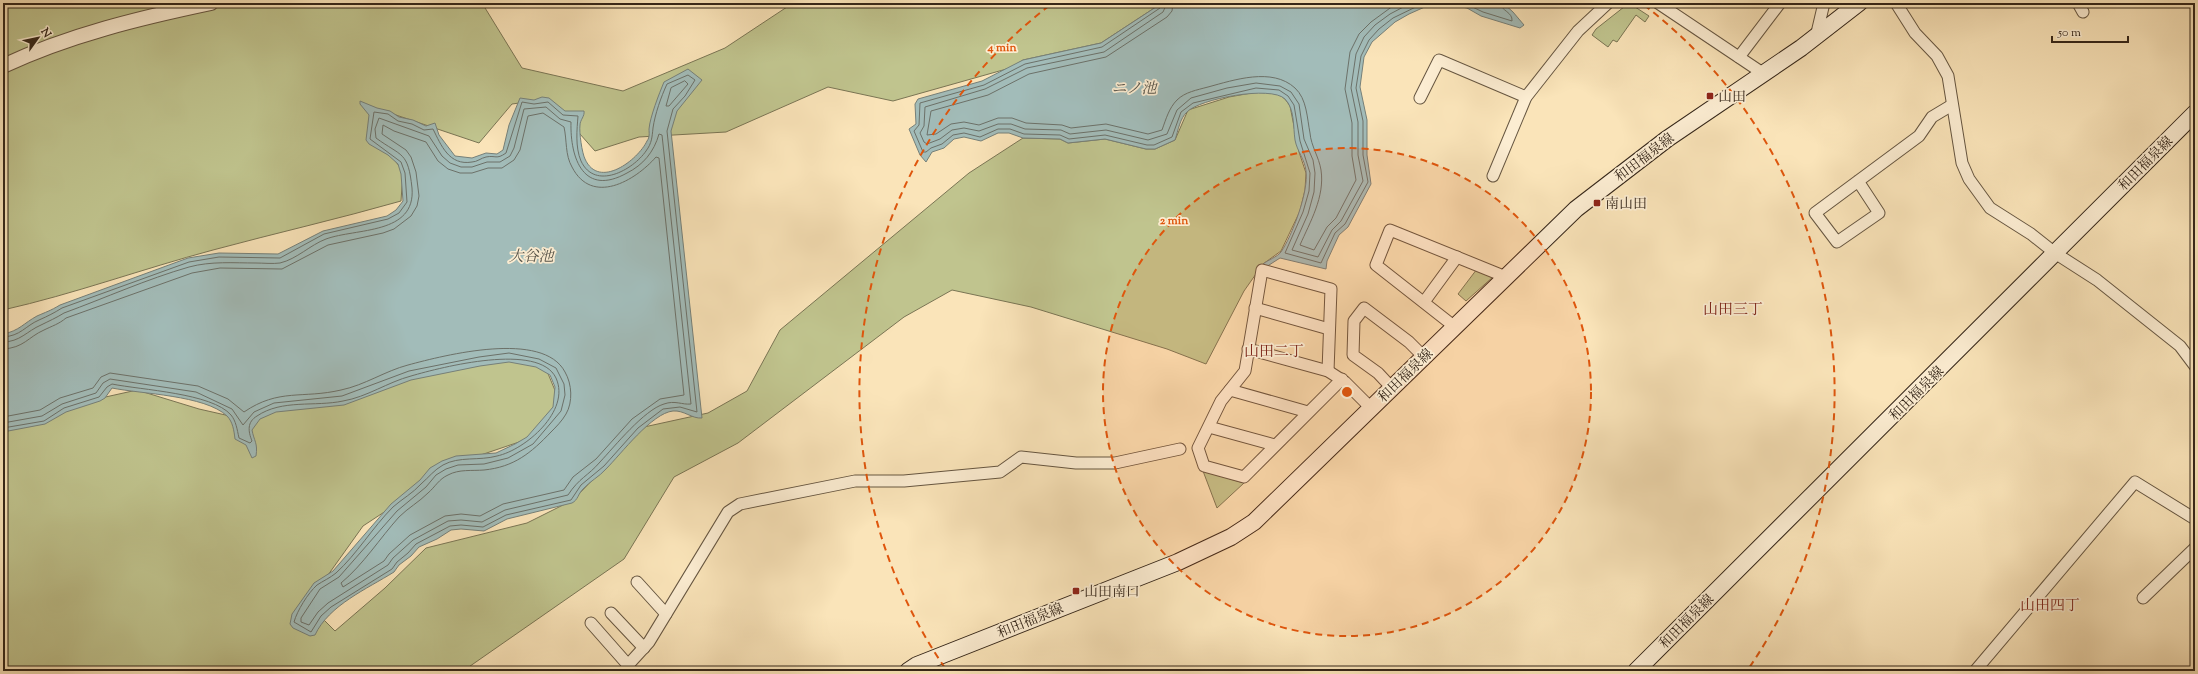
<svg xmlns="http://www.w3.org/2000/svg" width="2198" height="674" viewBox="0 0 2198 674" font-family="'Sorts Mill Goudy','Noto Serif JP',serif">
  <style>
    .green { fill: #c0c48e; stroke: #7a7554 }
    .water { fill: #a2bcb9; stroke: #768079 }
    .lines { fill: none; stroke-linecap: round; stroke-linejoin: round }
    .shore { stroke: #6c7169; stroke-width: 1 }
    .minor-casing { stroke: #665641; stroke-width: 13 }
    .tertiary-casing { stroke: #665641; stroke-width: 16 }
    .secondary-casing { stroke: #352619; stroke-width: 18 }
    .minor { stroke: #fcedd2; stroke-width: 11 }
    .tertiary { stroke: #fcedd2; stroke-width: 14 }
    .secondary { stroke: #fcedd2; stroke-width: 16 }
    .ring { fill: none; stroke: #df560d; stroke-width: 2; stroke-dasharray: 7 5 }
    .poi-dot { fill: #8f2418; stroke: #fcedd2; stroke-width: 1.5 }
    .labels { text-anchor: middle; stroke-width: 3.5; stroke-linejoin: round; paint-order: stroke }
    .poi-label { font-size: 14px; fill: #352619; stroke: #fcedd2; text-anchor: start }
    .street-label { font-size: 14px; fill: #352619; stroke: #fcedd2 }
    .water-label { font-size: 15px; font-style: italic; fill: #565349; stroke: #fcedd2 }
    .neighbourhood-label { font-size: 15px; fill: #7a1f14; stroke: #fcedd2 }
    .centre { fill: #df560d; stroke: #fcedd2; stroke-width: 2 }
    .ring-label { font-size: 12px; text-anchor: middle; font-weight: bold; fill: #df560d; stroke: #fcedd2; stroke-width: 3.5; stroke-linejoin: round; paint-order: stroke }
  </style>
  <rect width="100%" height="100%" fill="#fae4b9"/>
  <filter id="stains"><feTurbulence type="fractalNoise" baseFrequency=".005" numOctaves="4"/><feColorMatrix values="0 0 0 0 .2 0 0 0 0 .09 0 0 0 0 .02 0 0 0 .5 -.17"/></filter>
  <radialGradient id="worn" r=".72"><stop offset=".6" stop-color="#630" stop-opacity="0"/><stop offset="1" stop-color="#630" stop-opacity=".3"/></radialGradient>
  <!-- green -->
  <g class="green">
    <path d="M 3,3 L 482,3 L 522,68 L 623,91 L 725,48 L 793,3 L 1162,3 L 1101,43 L 1023,60 L 1010,68 L 893,101 L 828,87 L 726,132 L 639,137 L 595,151 L 549,99 L 512,104 L 479,143 L 390,113 L 375,135 L 403,171 L 401,201 C 338,219 276,233 213,250 C 142,269 74,294 3,310 Z"/>
    <path d="M 1629,3 L 1649,16 L 1645,22 L 1636,15 L 1617,42 L 1613,40 L 1608,47 L 1592,35 L 1596,29 Z"/>
    <path d="M 1257,92 L 1278,94 L 1285,99 L 1290,106 L 1299,152 L 1306,173 L 1305,190 L 1300,211 L 1281,251 L 1263,264 L 1244,291 L 1206,364 L 1167,349 L 1031,307 L 952,290 L 904,317 L 738,443 L 674,477 L 624,559 L 463,671 L 3,671 L 3,428 L 92,400 L 137,390 L 199,409 L 252,421 L 293,396 L 506,361 L 544,364 L 559,400 L 528,439 L 460,462 L 363,526 L 318,589 L 312,608 L 335,631 L 385,588 L 426,548 L 527,523 L 573,500 L 644,427 L 708,413 L 747,391 L 780,330 L 969,173 L 1023,138 L 1060,139 L 1068,143 L 1105,139 L 1146,149 L 1155,149 L 1175,140 L 1188,110 L 1229,97 Z"/>
    <path d="M 1477,269 L 1494,276 L 1466,301 L 1458,294 Z"/>
    <path d="M 1203,471 L 1244,483 L 1217,508 Z"/>
  </g>
  <!-- water -->
  <g class="water">
    <path d="M 1162,3 L 1503,3 L 1513,12 L 1524,25 L 1520,28 L 1481,16 L 1467,8 L 1441,3 L 1427,6 L 1409,14 L 1395,22 L 1372,42 L 1364,57 L 1360,87 L 1367,120 L 1367,155 L 1371,184 L 1348,227 L 1339,235 L 1327,261 L 1326,269 L 1280,258 L 1266,267 L 1263,264 C 1268,260 1277,257 1281,252 C 1292,236 1309,191 1306,171 C 1305,160 1297,151 1295,140 C 1293,127 1295,109 1285,99 C 1271,85 1199,99 1187,112 C 1180,118 1178,131 1175,140 L 1155,149 L 1146,149 L 1105,139 L 1068,143 L 1060,139 L 1023,138 L 1009,133 L 998,133 L 981,141 L 964,137 L 954,139 L 944,148 L 932,152 L 926,162 L 920,155 L 909,129 L 916,124 L 915,104 L 918,99 L 982,81 L 1023,60 L 1101,43 Z"/>
    <path d="M 688,69 L 702,80 L 677,111 L 671,131 L 702,418 C 692,419 684,410 673,411 C 652,413 621,454 606,469 C 599,477 590,481 583,489 C 578,494 578,500 572,503 L 507,519 L 484,531 L 461,529 L 451,530 L 437,539 L 419,547 L 411,556 L 399,565 L 394,572 C 367,589 329,605 315,635 L 310,636 L 293,628 L 290,624 L 292,614 L 314,583 L 333,571 L 391,504 L 420,480 L 430,468 L 442,461 L 456,456 L 496,453 L 515,444 L 527,437 L 553,407 L 555,387 L 550,375 L 536,367 L 509,362 L 480,366 L 411,380 L 344,405 L 276,412 L 260,419 L 252,430 C 254,441 258,443 256,456 L 252,458 L 246,445 L 235,439 C 234,431 233,422 227,416 C 205,395 141,394 112,388 L 105,398 L 100,401 L 66,412 L 45,424 L 3,432 L 3,334 C 19,331 24,323 37,316 C 46,312 50,311 60,305 L 188,258 L 219,253 L 278,254 L 323,231 L 387,216 L 396,210 L 403,201 L 401,174 L 398,164 L 388,155 L 369,144 L 366,140 L 369,115 L 360,104 L 360,101 L 377,108 L 390,111 L 399,117 L 413,120 L 426,126 L 435,123 L 439,135 L 455,156 L 472,158 L 486,153 L 497,154 L 503,150 L 509,125 L 520,98 L 534,100 L 542,97 L 549,98 L 565,111 L 584,111 C 585,116 580,120 580,125 C 579,132 582,153 585,159 C 599,190 638,160 647,141 C 650,137 649,133 649,129 C 650,117 659,94 664,82 Z"/>
  </g>
  <g class="lines">
    <!-- shore -->
    <g class="shore">
      <path d="M 1162,3 L 1160,8 L 1102,47 L 1025,64 L 984,85 L 920,103 L 919,125 L 914,131 L 923,152 L 926,152 L 931,148 L 942,144 L 953,135 L 964,133 L 980,137 L 998,129 L 1010,129 L 1024,134 L 1060,135 L 1069,139 L 1105,135 L 1147,145 L 1154,145 L 1172,137 L 1181,112 L 1193,103 L 1256,88 L 1279,90 L 1288,96 L 1294,105 L 1300,141 L 1310,173 L 1309,191 L 1303,212 L 1285,253 L 1321,263 L 1335,233 L 1345,224 L 1368,182 L 1363,155 L 1363,121 L 1356,88 L 1361,56 L 1369,40 L 1379,29 L 1393,18 L 1424,3"/>
      <path d="M 1167,3 L 1163,12 L 1104,52 L 1027,68 L 985,89 L 925,107 L 924,126 L 920,133 L 924,142 L 927,144 L 940,139 L 952,130 L 964,128 L 979,131 L 998,124 L 1011,124 L 1025,129 L 1061,130 L 1070,134 L 1106,130 L 1148,140 L 1167,134 L 1177,110 L 1191,98 L 1227,88 L 1256,83 L 1280,86 L 1291,92 L 1299,104 L 1304,139 L 1313,160 L 1315,173 L 1314,192 L 1308,214 L 1292,250 L 1318,257 L 1332,230 L 1341,221 L 1363,181 L 1358,155 L 1358,122 L 1351,88 L 1356,54 L 1364,37 L 1375,25 L 1390,14 L 1411,3"/>
      <path d="M 1173,3 L 1172,11 L 1167,17 L 1106,57 L 1029,74 L 988,95 L 931,111 L 927,135 L 936,134 L 951,124 L 964,122 L 979,125 L 998,118 L 1012,118 L 1026,123 L 1062,125 L 1071,128 L 1106,124 L 1148,134 L 1162,130 C 1166,119 1169,108 1177,100 C 1185,92 1197,90 1208,87 C 1234,80 1272,67 1295,88 C 1307,99 1307,118 1310,133 C 1311,146 1319,157 1321,170 C 1325,197 1310,222 1300,245 L 1314,250 L 1327,227 L 1336,218 L 1356,180 L 1352,156 L 1352,123 L 1345,89 L 1350,52 L 1359,34 L 1371,22 L 1397,3"/>
      <path d="M 1464,3 L 1483,12 L 1512,21 C 1513,12 1501,11 1500,3"/>
      <path d="M 685,81 L 688,84 L 669,106 L 666,106 L 671,88 Z"/>
      <path d="M 3,337 C 21,336 25,326 39,320 C 48,316 54,313 62,308 L 189,262 L 219,257 L 280,258 L 324,234 L 388,219 L 399,213 L 407,202 L 405,173 L 401,162 L 370,139 L 374,112 L 388,114 L 398,121 L 412,124 L 424,130 L 433,129 C 441,145 449,166 472,162 C 477,162 481,158 486,157 C 496,155 496,160 506,153 L 522,102 L 534,104 L 548,102 L 563,115 L 578,116 C 577,129 575,147 581,161 C 595,191 633,170 646,151 C 652,143 652,137 653,128 C 655,114 661,97 667,84 L 688,75 L 695,80 L 685,96 L 673,109 L 667,131 L 697,412 L 680,407 L 663,409 L 638,428 L 604,466 L 581,485 L 571,500 L 506,515 L 483,527 L 461,525 L 450,526 L 416,544 L 408,553 L 397,562 L 392,569 L 331,607 L 321,616 L 311,632 L 294,622 C 297,611 308,593 317,585 C 323,581 330,578 336,573 C 357,554 372,528 393,507 C 402,499 413,493 421,484 C 429,477 434,470 443,465 C 459,456 479,461 497,456 C 525,450 571,411 556,378 C 539,342 442,367 411,376 C 388,382 367,397 343,401 C 315,407 282,399 257,416 C 247,422 248,431 252,441 L 250,443 L 239,438 C 237,429 236,421 231,415 C 212,393 141,390 112,384 L 107,387 L 99,397 L 64,408 L 44,421 L 3,428"/>
      <path d="M 3,342 C 20,342 27,331 41,325 C 49,321 56,318 64,313 C 105,298 147,279 189,267 C 211,261 234,263 256,263 C 263,263 273,264 280,263 C 297,259 310,245 326,239 C 356,228 416,235 412,188 C 408,151 402,157 376,138 L 375,129 L 379,118 L 429,136 L 442,156 L 450,163 L 461,167 L 472,167 L 487,162 L 500,162 L 510,156 L 514,148 L 524,109 L 546,107 L 560,119 L 571,122 C 570,159 584,197 627,173 C 643,165 654,152 659,134 L 662,135 L 691,404 C 682,405 675,400 664,404 C 644,410 615,446 600,462 C 588,476 579,478 568,495 L 505,510 L 482,522 L 461,520 L 448,521 L 413,540 L 393,558 L 388,565 L 328,603 L 318,612 L 309,625 L 301,622 L 301,618 L 320,589 L 339,577 L 397,511 L 426,487 L 436,475 L 446,469 L 458,465 L 484,464 L 508,458 L 533,444 L 561,411 L 565,395 L 564,384 L 556,368 L 539,359 L 509,353 L 479,357 L 409,371 L 342,396 L 274,403 L 254,412 L 243,425 L 232,409 L 196,392 L 110,379 L 103,383 L 96,393 L 62,404 L 42,416 L 3,423"/>
      <path d="M 3,349 C 24,348 28,337 44,330 C 52,326 59,324 66,318 L 192,273 L 220,268 L 282,269 L 328,245 L 383,233 L 394,229 L 411,216 L 417,206 L 419,196 L 416,172 L 411,157 L 406,150 L 382,134 L 383,125 L 394,131 L 426,142 L 438,161 L 448,169 L 460,173 L 472,173 L 488,168 L 502,168 L 514,160 L 520,150 L 528,116 L 543,113 L 564,127 C 567,140 565,155 572,167 C 592,206 635,181 656,157 L 659,158 L 684,395 L 660,399 L 632,419 L 596,459 L 573,477 L 564,490 L 503,504 L 480,516 L 461,514 L 445,516 L 410,535 L 389,554 L 384,561 L 343,587 L 341,583 C 363,565 380,538 399,517 C 408,508 419,502 428,493 C 435,487 439,479 448,475 C 459,469 472,471 484,470 C 514,467 531,453 551,432 C 556,427 562,421 566,414 C 573,402 572,384 565,372 C 543,330 445,355 408,365 C 385,371 365,385 341,390 C 303,399 279,388 244,412 L 228,399 L 198,386 L 110,373 L 101,377 L 93,388 L 60,398 L 40,410 L 3,417"/>
    </g>
    <defs>
      <g id="minor">
        <path d="M 1658,3 L 1764,74"/>
        <path d="M 1896,3 L 1915,33 L 1937,56 L 1948,76 L 1962,163 L 1969,179 L 1990,208 L 2031,234 L 2055,253 L 2097,280 L 2180,346 L 2195,366"/>
        <path d="M 2078,3 L 2083,12"/>
        <path d="M 1816,37 L 1824,3"/>
        <path d="M 1739,57 L 1780,3"/>
        <path d="M 1420,98 L 1439,60 L 1526,97"/>
        <path d="M 1493,176 L 1526,97 L 1578,31 L 1608,3"/>
        <path d="M 1858,181 L 1879,213 L 1837,242 L 1815,213 L 1919,136 L 1932,117 L 1952,105"/>
        <path d="M 1424,302 L 1457,257"/>
        <path d="M 1255,308 L 1329,329"/>
        <path d="M 1455,327 L 1376,265 L 1390,230 L 1506,277"/>
        <path d="M 1248,349 L 1328,371 L 1345,382 L 1371,408"/>
        <path d="M 1328,371 L 1331,289 L 1262,270 L 1245,371 L 1221,401 L 1198,448 L 1204,466 L 1244,477 L 1342,379"/>
        <path d="M 1392,388 L 1378,373 L 1353,355 L 1354,321 L 1364,308 L 1409,342 L 1424,357"/>
        <path d="M 1230,390 L 1308,412"/>
        <path d="M 1209,427 L 1275,445"/>
        <path d="M 637,582 L 666,614"/>
        <path d="M 2143,598 L 2195,548"/>
        <path d="M 611,613 L 644,648"/>
        <path d="M 591,623 L 628,665"/>
        <path d="M 625,671 L 628,665 L 649,642 L 728,512 L 740,504 L 855,481 L 904,481 L 1000,472 L 1021,457 L 1076,463 L 1115,463 L 1180,449"/>
        <path d="M 1975,671 L 2135,482 L 2195,519"/>
      </g>
      <path id="tertiary" d="M 3,66 C 69,35 140,18 211,3"/>
      <g id="secondary">
        <path d="M 908,671 L 917,665 L 1178,562 L 1231,537 L 1254,522 L 1576,209 L 1667,139 L 1801,48 L 1859,3"/>
        <path d="M 1636,671 L 2195,113"/>
      </g>
    </defs>
    <!-- minor casing -->
    <use href="#minor" class="minor-casing"/>
    <!-- tertiary casing -->
    <use href="#tertiary" class="tertiary-casing"/>
    <!-- secondary casing -->
    <use href="#secondary" class="secondary-casing"/>
    <!-- minor -->
    <use href="#minor" class="minor"/>
    <!-- tertiary -->
    <use href="#tertiary" class="tertiary"/>
    <!-- secondary -->
    <use href="#secondary" class="secondary"/>
  </g>
  <!-- distance rings -->
  <circle cx="1347" cy="392" r="244" fill="#df560d" fill-opacity=".12"/>
  <g class="ring">
    <circle cx="1347" cy="392" r="244"/>
    <path d="M945 668A488 488 0 0 1 1050 5M1644 5A488 488 0 0 1 1749 668"/>
  </g>
  <!-- markers -->
  <g class="poi-dot">
    <rect x="1706" y="92" width="8" height="8" rx="2"/>
    <rect x="1593" y="199" width="8" height="8" rx="2"/>
    <rect x="1072" y="587" width="8" height="8" rx="2"/>
  </g>
  <g class="labels">
    <!-- poi labels -->
    <g class="poi-label">
      <text x="1718" y="101">山田</text>
      <text x="1605" y="208">南山田</text>
      <text x="1084" y="596">山田南口</text>
    </g>
    <!-- street labels -->
    <g class="street-label">
      <text transform="translate(1644 157) rotate(-37)" y="5">和田福泉線</text>
      <text transform="translate(2145 163) rotate(-45)" y="5">和田福泉線</text>
      <text transform="translate(1405 375) rotate(-44)" y="5">和田福泉線</text>
      <text transform="translate(1916 393) rotate(-45)" y="5">和田福泉線</text>
      <text transform="translate(1030 620) rotate(-22)" y="5">和田福泉線</text>
      <text transform="translate(1686 621) rotate(-45)" y="5">和田福泉線</text>
    </g>
    <!-- water labels -->
    <g class="water-label">
      <text x="1134" y="93">ニノ池</text>
      <text x="531" y="261">大谷池</text>
    </g>
    <!-- neighbourhood labels -->
    <g class="neighbourhood-label">
      <text x="1733" y="314">山田三丁</text>
      <text x="1274" y="356">山田二丁</text>
      <text x="2050" y="610">山田四丁</text>
    </g>
  </g>
  <circle cx="1347" cy="392" r="6" class="centre"/>
  <g class="ring-label">
    <text x="1002" y="51">4 min</text>
    <text x="1174" y="224">2 min</text>
  </g>
  <!-- margin -->
  <rect width="2198" height="674" fill="none" stroke="#fae4b9" stroke-width="16"/>
  <rect x="4" y="4" width="2190" height="666" fill="none" stroke="#352619" stroke-width="2"/>
  <rect x="8" y="8" width="2182" height="658" fill="none" stroke="#352619"/>
  <!-- north arrow -->
  <g transform="translate(38 38) rotate(57)" stroke="#fcedd2" stroke-width="3" paint-order="stroke">
  <path d="M0-3L7 15L0 10L-7 15Z" fill="#352619"/>
  <text y="-6" font-size="11" font-weight="bold" text-anchor="middle" fill="#352619">N</text>
  </g>
  <!-- scale -->
  <path d="M2052 36v6h76v-6" fill="none" stroke="#352619" stroke-width="2"/>
  <text x="2058" y="36" font-size="12" fill="#352619" stroke="#fcedd2" stroke-width="3" paint-order="stroke">50 m</text>
  <rect width="100%" height="100%" filter="url(#stains)"/>
  <rect width="100%" height="100%" fill="url(#worn)"/>
</svg>
